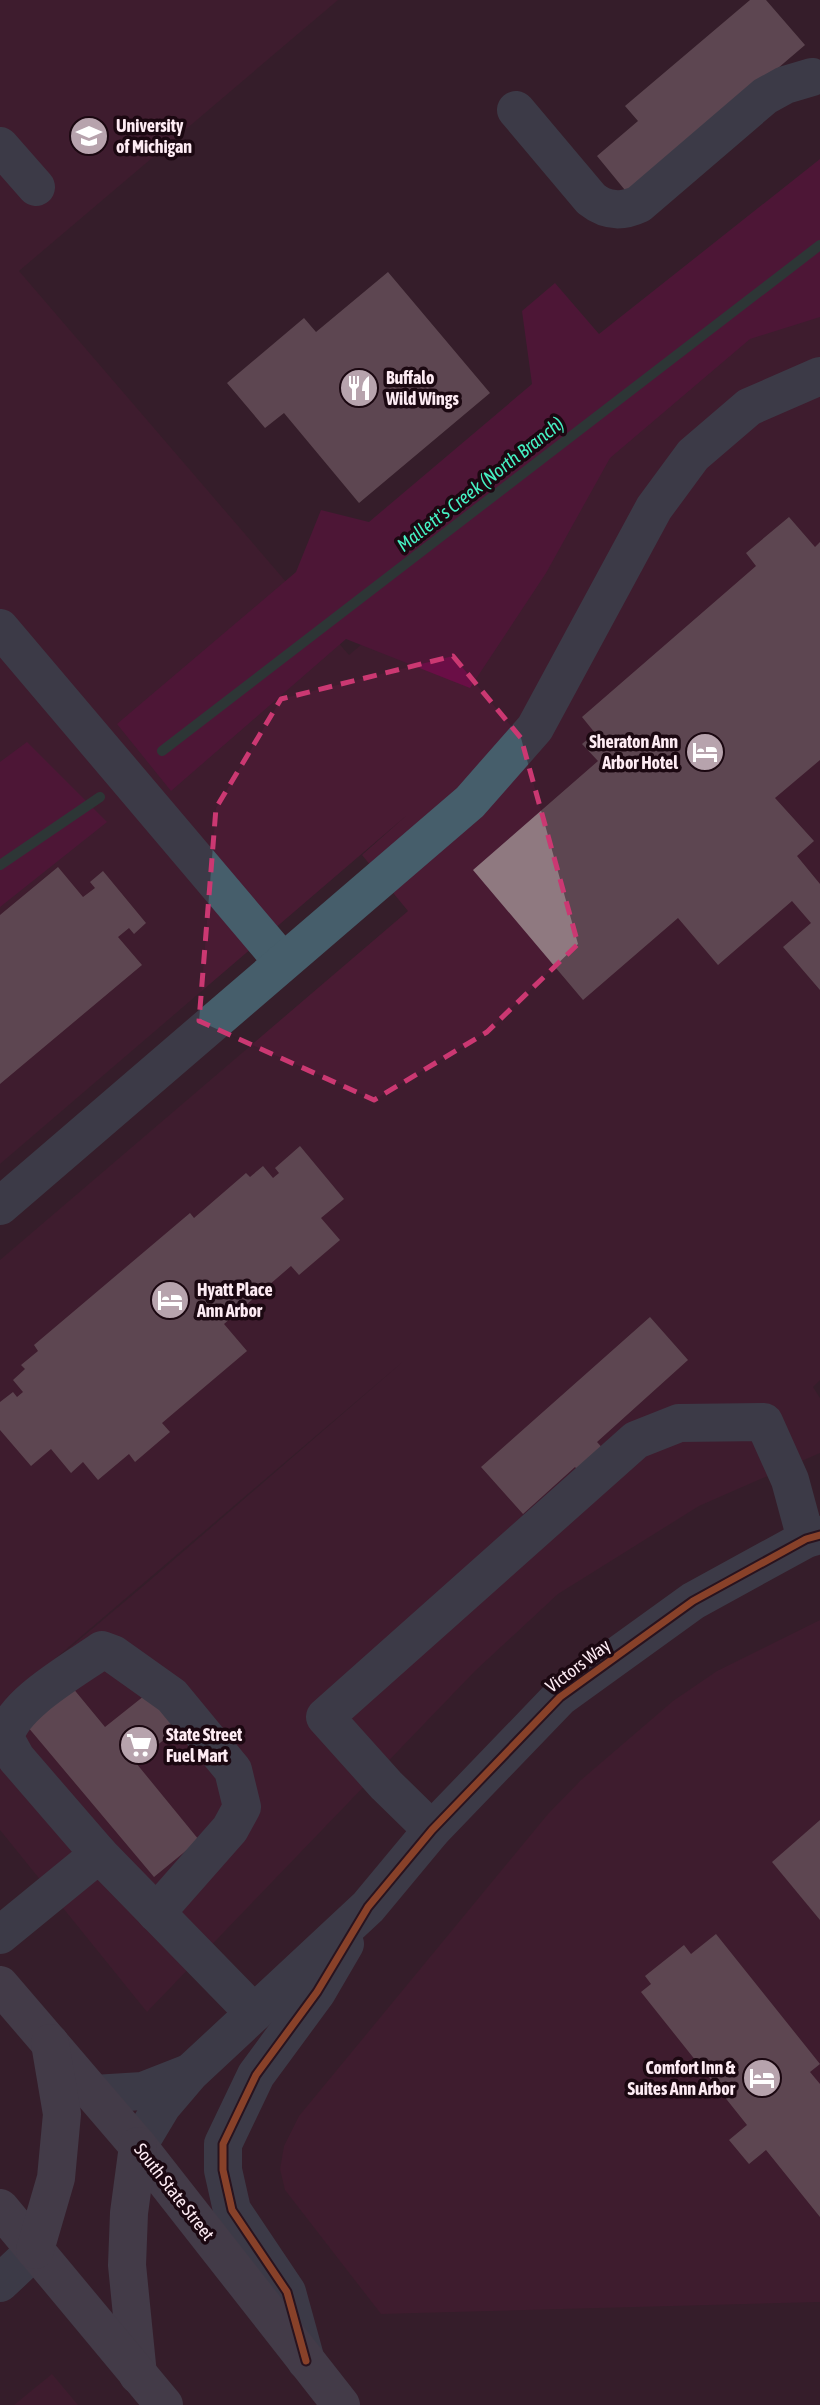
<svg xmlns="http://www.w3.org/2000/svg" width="820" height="2405" viewBox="0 0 820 2405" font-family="'Asap Condensed',sans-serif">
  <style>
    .built { fill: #491b33; fill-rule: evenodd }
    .green { fill: #6a0e46 }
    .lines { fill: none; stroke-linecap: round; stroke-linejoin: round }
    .stream { stroke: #255546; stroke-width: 10 }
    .building { fill: #8f7980 }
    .minor { stroke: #465e6b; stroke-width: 38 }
    .major { stroke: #545f6d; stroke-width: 38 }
    .cycleway-casing { stroke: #1b0811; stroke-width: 11 }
    .cycleway { stroke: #ee6e29; stroke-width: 7 }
    .marked { fill: none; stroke: #cb3872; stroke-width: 5; stroke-dasharray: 14 9; stroke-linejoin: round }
    .labels { text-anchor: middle; stroke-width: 7; stroke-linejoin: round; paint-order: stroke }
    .poi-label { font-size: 18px; font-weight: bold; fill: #fdebf3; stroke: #1b0811; text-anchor: start }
    .street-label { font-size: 18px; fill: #fdebf3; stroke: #1b0811 }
    .water-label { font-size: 19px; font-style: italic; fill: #46f1c3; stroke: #1b0811 }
  </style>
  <rect width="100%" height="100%" fill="#351e2a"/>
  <!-- built -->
  <g class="built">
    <path d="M 0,0 L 338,0 L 19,271 L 349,655 L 820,256 L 820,1380 L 813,1387 L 820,1398 L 820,1453 L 699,1506 L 558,1594 L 475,1671 L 147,2012 L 0,1830 L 0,1260 L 408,911 L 362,855 L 407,815 L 0,1164 ZM 406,1359 L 148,1582 L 36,1676 L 36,1675 Z"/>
    <path d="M 820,1620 L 820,2302 L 381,2314 L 285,2190 L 280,2169 L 284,2146 L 299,2116 L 548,1814 L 581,1780 L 673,1701 L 717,1671 Z"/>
    <path d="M 52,2374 L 78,2405 L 14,2405 Z"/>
  </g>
  <!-- green -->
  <g class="green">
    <path d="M 820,159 L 820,317 L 750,339 L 610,458 L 546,573 L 470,688 L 346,639 L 171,791 L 117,724 L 296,572 L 321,510 L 369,522 L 532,384 L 522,311 L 555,283 L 599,334 Z"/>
    <path d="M 27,742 L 107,822 L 0,907 L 0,762 Z"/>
  </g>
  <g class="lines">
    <!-- stream -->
    <g class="stream">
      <path d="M 162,751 L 820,245"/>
      <path d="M 0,865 L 100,797"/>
    </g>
  </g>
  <!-- building -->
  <g class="building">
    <path d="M 750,0 L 766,0 L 805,45 L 629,195 L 597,156 L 638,121 L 625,106 Z"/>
    <path d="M 388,272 L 490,393 L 359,503 L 284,413 L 265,428 L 227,383 L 304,318 L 316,332 Z"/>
    <path d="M 789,517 L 815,547 L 820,542 L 820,760 L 775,798 L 814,841 L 797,856 L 820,884 L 820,990 L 783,947 L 811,923 L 792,901 L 718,965 L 678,918 L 583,1000 L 473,870 L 598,761 L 582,744 L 595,733 L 582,717 L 756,566 L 746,553 Z"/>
    <path d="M 58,867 L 83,897 L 95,888 L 90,882 L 103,871 L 146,923 L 134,934 L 129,928 L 118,937 L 142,965 L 0,1084 L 0,915 Z"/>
    <path d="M 300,1146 L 344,1199 L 321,1218 L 340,1240 L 299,1275 L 291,1266 L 224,1324 L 247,1351 L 162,1423 L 170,1432 L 135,1462 L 129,1454 L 98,1480 L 83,1462 L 71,1473 L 51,1449 L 31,1466 L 0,1430 L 0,1402 L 13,1392 L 17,1397 L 23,1392 L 13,1380 L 25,1369 L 21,1365 L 38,1351 L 34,1345 L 190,1213 L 194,1218 L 246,1173 L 250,1177 L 263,1166 L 273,1178 L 279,1173 L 275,1168 Z"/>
    <path d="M 650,1317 L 688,1360 L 597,1442 L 607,1453 L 582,1475 L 575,1467 L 523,1514 L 481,1467 Z"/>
    <path d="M 67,1681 L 105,1727 L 149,1692 L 179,1727 L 136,1763 L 199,1840 L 154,1877 L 22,1720 Z"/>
    <path d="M 820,1820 L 820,1920 L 772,1862 Z"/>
    <path d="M 716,1934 L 820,2064 L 810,2072 L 820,2084 L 820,2217 L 766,2150 L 749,2164 L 729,2140 L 747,2125 L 641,1992 L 651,1984 L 645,1976 L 684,1945 L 691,1954 Z"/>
  </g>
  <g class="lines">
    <!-- minor -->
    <g class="minor">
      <path d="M 516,110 L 591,199 C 606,211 622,212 639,204 L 765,96 L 785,85 L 812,77"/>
      <path d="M 0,146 L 36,187"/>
      <path d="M 0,628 L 283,962"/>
      <path d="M 0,1206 L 470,802 L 535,728 L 654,508 L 693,455 L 749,407 L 820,376"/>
      <path d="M 432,1830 L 386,1785 L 325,1717 L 636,1440 L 679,1423 L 764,1422 L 790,1480 L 806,1539"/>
      <path d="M 99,1854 L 16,1758 L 5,1738 C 12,1704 74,1670 102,1650 L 113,1654 L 172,1696 L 233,1770 L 242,1807 L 230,1829 L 156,1913"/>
      <path d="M 0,1935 L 99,1854 L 254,2013"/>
      <path d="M 94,2094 L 143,2091 L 189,2073"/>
      <path d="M 138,2146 L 162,2106 L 191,2072 L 368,1907 L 432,1830 L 560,1697 L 693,1601 L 806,1539 L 820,1535"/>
      <path d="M 0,2283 L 35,2250"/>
      <path d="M 306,2361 L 287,2292 L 232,2210 L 223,2170 L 223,2144 L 256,2075 L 317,1992 L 345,1944"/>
    </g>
    <!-- major -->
    <g class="major">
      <path d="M 0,1985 L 138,2146 L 341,2405"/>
      <path d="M 138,2146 L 129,2213 L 127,2265 L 138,2375"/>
      <path d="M 0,2208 L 164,2405"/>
      <path d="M 35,2250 L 56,2178 L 62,2114 L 50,2043"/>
    </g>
    <defs>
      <path id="cycleway" d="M 306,2361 L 287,2292 L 232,2210 L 223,2170 L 223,2144 L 256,2075 L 317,1992 L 368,1907 L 432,1830 L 560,1697 L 693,1601 L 806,1539 L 820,1535"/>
    </defs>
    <!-- cycleway casing -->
    <use href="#cycleway" class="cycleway-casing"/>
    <!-- cycleway -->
    <use href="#cycleway" class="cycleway"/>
  </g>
  <!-- marked area -->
  <path d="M0 0H820V2405H0ZM 453,656 L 521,738 L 578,944 L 487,1032 L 374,1100 L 199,1021 L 216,808 L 281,699 Z" fill="#351e2a" fill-opacity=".55" fill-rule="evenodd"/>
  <path class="marked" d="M 453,656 L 521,738 L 578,944 L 487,1032 L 374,1100 L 199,1021 L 216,808 L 281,699 Z"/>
  <!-- icons -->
  <defs>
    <symbol id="university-disc" viewBox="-11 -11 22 22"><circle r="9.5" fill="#b7a3ad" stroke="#1b0811"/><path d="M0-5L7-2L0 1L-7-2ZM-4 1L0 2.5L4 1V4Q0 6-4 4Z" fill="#fff"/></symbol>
    <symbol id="restaurant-disc" viewBox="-11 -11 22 22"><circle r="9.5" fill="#b7a3ad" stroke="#1b0811"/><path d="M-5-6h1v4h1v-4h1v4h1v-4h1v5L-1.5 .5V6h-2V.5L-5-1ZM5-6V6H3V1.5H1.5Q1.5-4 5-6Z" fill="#fff"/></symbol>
    <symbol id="hotel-disc" viewBox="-11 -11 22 22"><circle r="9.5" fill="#b7a3ad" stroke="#1b0811"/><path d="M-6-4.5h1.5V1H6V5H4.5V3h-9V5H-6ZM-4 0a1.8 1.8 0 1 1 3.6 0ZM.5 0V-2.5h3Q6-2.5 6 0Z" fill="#fff"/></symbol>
    <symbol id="supermarket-disc" viewBox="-11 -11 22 22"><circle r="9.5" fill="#b7a3ad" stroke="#1b0811"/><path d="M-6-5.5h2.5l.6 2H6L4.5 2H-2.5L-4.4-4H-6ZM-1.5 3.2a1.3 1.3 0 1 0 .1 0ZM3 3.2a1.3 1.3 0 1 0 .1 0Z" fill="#fff"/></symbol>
  </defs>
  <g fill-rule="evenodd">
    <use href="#university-disc" x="67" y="114" width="44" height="44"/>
    <use href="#restaurant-disc" x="337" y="366" width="44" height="44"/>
    <use href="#hotel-disc" x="683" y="730" width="44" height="44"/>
    <use href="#hotel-disc" x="148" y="1278" width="44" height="44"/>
    <use href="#supermarket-disc" x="117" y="1723" width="44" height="44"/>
    <use href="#hotel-disc" x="740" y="2056" width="44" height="44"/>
  </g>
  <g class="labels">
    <!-- poi labels -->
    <g class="poi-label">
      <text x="116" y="132">University<tspan x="116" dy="21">of Michigan</tspan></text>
      <text x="386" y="384">Buffalo<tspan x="386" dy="21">Wild Wings</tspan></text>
      <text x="678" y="748" text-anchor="end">Sheraton Ann<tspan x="678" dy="21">Arbor Hotel</tspan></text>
      <text x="197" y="1296">Hyatt Place<tspan x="197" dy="21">Ann Arbor</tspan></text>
      <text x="166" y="1741">State Street<tspan x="166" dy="21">Fuel Mart</tspan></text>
      <text x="735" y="2074" text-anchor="end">Comfort Inn &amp;<tspan x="735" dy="21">Suites Ann Arbor</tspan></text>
    </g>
    <!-- street labels -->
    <g class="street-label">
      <text transform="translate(578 1666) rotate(-37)" y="6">Victors Way</text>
      <text transform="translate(174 2192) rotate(52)" y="6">South State Street</text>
    </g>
    <!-- water labels -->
    <g class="water-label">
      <text transform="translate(480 484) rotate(-38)" y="7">Mallett's Creek (North Branch)</text>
    </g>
  </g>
</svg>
